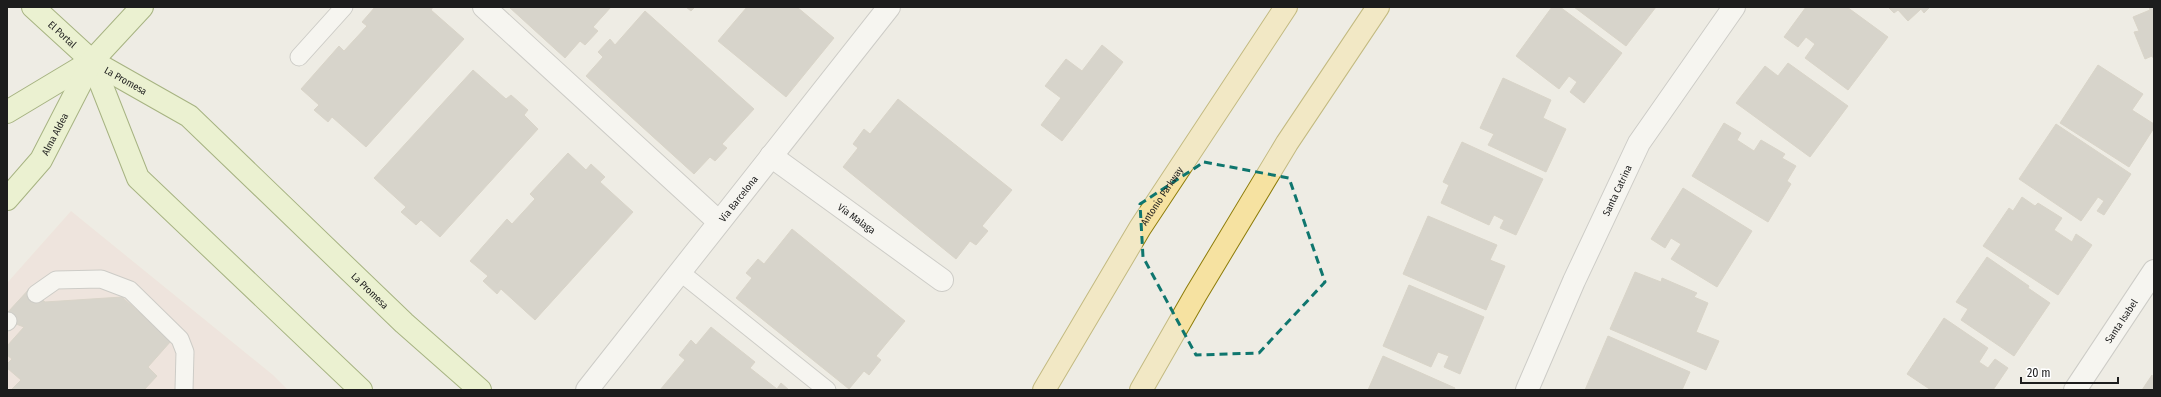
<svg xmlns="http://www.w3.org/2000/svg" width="2161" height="397" viewBox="0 0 2161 397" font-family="'Fira Sans Condensed',sans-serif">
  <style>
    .commercial { fill: #eedad4 }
    .building { fill: #bab5ad; stroke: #beb6a7 }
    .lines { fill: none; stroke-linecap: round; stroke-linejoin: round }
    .lane-casing { stroke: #a4a4a4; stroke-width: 19 }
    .street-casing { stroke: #a4a4a4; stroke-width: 24 }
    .secondary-casing { stroke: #4f6d0b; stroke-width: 24 }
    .primary-casing { stroke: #8d7c09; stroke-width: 24 }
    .lane { stroke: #fff; stroke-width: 17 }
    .street { stroke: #fff; stroke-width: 22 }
    .secondary { stroke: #e6f5ba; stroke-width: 22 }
    .primary { stroke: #f6e2a1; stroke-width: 22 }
    .marked { fill: none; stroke: #0f766e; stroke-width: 3; stroke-dasharray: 8 5; stroke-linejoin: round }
    .labels { text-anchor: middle; stroke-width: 3.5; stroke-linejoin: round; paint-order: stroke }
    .street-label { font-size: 10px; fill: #1d1d1d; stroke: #fff }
  </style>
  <rect width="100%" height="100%" fill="#eeece4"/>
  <!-- commercial -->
  <path class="commercial" d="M 71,211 L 273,375 L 288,390 L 7,390 L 7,283 Z"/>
  <!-- building -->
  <g class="building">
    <path d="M 375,7 L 433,7 L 431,10 L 464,39 L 366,147 L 332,117 L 328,122 L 314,110 L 319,105 L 301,89 L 339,46 L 344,51 L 367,26 L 362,22 Z"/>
    <path d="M 509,7 L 611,7 L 593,27 L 598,31 L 585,45 L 580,41 L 565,58 Z"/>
    <path d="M 686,7 L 695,7 L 691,11 Z"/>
    <path d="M 747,7 L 797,7 L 834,38 L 786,97 L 718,41 Z"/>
    <path d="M 1552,7 L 1560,7 L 1622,53 L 1584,103 L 1570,92 L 1577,82 L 1569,76 L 1559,89 L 1516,56 Z"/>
    <path d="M 1574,7 L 1656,7 L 1626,46 Z"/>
    <path d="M 1806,7 L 1847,7 L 1888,37 L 1848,90 L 1805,58 L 1815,44 L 1806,37 L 1798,47 L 1784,37 Z"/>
    <path d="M 1888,7 L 1930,7 L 1924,13 L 1921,9 L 1908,21 L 1898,10 L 1894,13 Z"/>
    <path d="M 2149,7 L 2154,7 L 2154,59 L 2152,56 L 2145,59 L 2134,32 L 2139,31 L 2133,17 L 2150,10 Z"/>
    <path d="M 645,11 L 754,109 L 722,144 L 727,148 L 715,161 L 710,157 L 694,174 L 586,76 L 603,57 L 598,52 L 610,39 L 615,45 Z"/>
    <path d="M 1102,45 L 1123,62 L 1062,141 L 1041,125 L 1061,98 L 1045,86 L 1066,59 L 1082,71 Z"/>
    <path d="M 1788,63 L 1848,106 L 1810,157 L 1736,103 L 1765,66 L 1778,76 Z"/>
    <path d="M 2098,65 L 2143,94 L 2132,110 L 2154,124 L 2154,128 L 2129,167 L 2060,123 Z"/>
    <path d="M 473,70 L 506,99 L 511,95 L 528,110 L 524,115 L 538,129 L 440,237 L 421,220 L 416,225 L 401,212 L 406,207 L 374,178 Z"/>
    <path d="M 1503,78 L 1551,100 L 1543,118 L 1566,129 L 1546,172 L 1488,145 L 1494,134 L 1480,128 Z"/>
    <path d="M 898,99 L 1012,190 L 982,226 L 988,231 L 976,245 L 970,241 L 956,259 L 843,167 L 858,148 L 853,144 L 864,129 L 870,134 Z"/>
    <path d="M 1724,123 L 1741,133 L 1737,140 L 1754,151 L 1761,140 L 1785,154 L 1782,158 L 1796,166 L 1787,181 L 1791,184 L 1768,222 L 1692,176 Z"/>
    <path d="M 2056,124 L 2131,174 L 2104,215 L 2097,211 L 2104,201 L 2098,197 L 2081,221 L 2019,179 Z"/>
    <path d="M 1462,142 L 1543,179 L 1516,235 L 1500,228 L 1504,220 L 1494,215 L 1489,225 L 1441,203 L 1449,185 L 1443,182 Z"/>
    <path d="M 568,153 L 586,170 L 591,164 L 605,177 L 600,182 L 633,212 L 535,320 L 501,289 L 497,294 L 483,281 L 488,276 L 470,261 L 507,219 L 512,224 L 535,199 L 530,194 Z"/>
    <path d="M 1683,188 L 1752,231 L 1717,287 L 1671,259 L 1681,244 L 1671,238 L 1665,248 L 1651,239 Z"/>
    <path d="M 2022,197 L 2035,206 L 2038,203 L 2062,218 L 2054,230 L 2072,242 L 2076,234 L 2092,245 L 2058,295 L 1983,246 L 2009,208 L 2013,211 Z"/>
    <path d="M 1428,216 L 1497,245 L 1490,260 L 1505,266 L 1486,310 L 1403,274 Z"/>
    <path d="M 792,229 L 905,321 L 876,356 L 881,360 L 869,375 L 864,371 L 849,389 L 736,298 L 752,278 L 746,273 L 758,259 L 764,264 Z"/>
    <path d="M 1987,257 L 2029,286 L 2028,288 L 2050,303 L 2014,356 L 1961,320 L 1968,309 L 1956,302 Z"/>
    <path d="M 1635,272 L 1661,282 L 1662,278 L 1697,293 L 1694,297 L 1708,303 L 1696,332 L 1719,341 L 1706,370 L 1610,329 Z"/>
    <path d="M 1409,285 L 1484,317 L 1460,374 L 1444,367 L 1449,356 L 1438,352 L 1431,367 L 1383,346 Z"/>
    <path d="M 30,288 L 45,302 L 122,297 L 171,341 L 148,367 L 157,376 L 144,390 L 11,390 L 21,380 L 7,368 L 7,364 L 12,359 L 7,355 L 7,346 L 24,327 L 8,321 L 8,312 Z"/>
    <path d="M 1944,318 L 1988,348 L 1979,362 L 1988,368 L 1995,359 L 2008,368 L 1993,390 L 1931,390 L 1907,374 Z"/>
    <path d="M 711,327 L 755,362 L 750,368 L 777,389 L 781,383 L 789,390 L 660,390 L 685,360 L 679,355 L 691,340 L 696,345 Z"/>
    <path d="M 1608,336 L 1690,372 L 1682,390 L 1585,390 Z"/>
    <path d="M 1383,356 L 1455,388 L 1454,390 L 1368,390 Z"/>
    <path d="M 2152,375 L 2154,390 L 2142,390 Z"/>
  </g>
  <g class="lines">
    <defs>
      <g id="lane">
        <path d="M 299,57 L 344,7"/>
        <path d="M 680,272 L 827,390"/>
        <path d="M 36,294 L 56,280 L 101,279 L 130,290 L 180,339 L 185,352 L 184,390"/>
        <path d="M 7,322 L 8,321"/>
      </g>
      <g id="street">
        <path d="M 484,7 L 719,222"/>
        <path id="s1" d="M 771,156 L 942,280"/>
        <path id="s2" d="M 587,390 L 889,7"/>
        <path id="s3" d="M 1527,390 L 1574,281 L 1639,143 L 1734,7"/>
        <path id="s4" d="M 2075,390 L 2154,271"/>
      </g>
      <g id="secondary">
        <path id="s5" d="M 33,7 L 92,61 L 189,116 L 404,323 L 480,390"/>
        <path d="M 92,61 L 138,178 L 361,390"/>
        <path d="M 7,112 L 92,61"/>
        <path id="s6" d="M 7,199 L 41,160 L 92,61 L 142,7"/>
      </g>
      <g id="primary">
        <path id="s7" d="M 1044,390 L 1140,228 L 1286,7"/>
        <path d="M 1141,390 L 1196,294 L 1287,143 L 1378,7"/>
      </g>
    </defs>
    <!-- lane casing -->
    <use href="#lane" class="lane-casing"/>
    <!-- street casing -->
    <use href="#street" class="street-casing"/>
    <!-- secondary casing -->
    <use href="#secondary" class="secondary-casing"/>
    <!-- primary casing -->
    <use href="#primary" class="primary-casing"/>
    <!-- lane -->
    <use href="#lane" class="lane"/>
    <!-- street -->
    <use href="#street" class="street"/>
    <!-- secondary -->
    <use href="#secondary" class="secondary"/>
    <!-- primary -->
    <use href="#primary" class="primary"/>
  </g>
  <!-- marked area -->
  <path d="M0 0H2161V397H0ZM 1204,162 L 1289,178 L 1325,282 L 1259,353 L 1196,355 L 1143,257 L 1140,204 Z" fill="#eeece4" fill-opacity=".55" fill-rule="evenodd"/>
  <path class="marked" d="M 1204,162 L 1289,178 L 1325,282 L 1259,353 L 1196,355 L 1143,257 L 1140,204 Z"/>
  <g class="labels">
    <!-- street labels -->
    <g class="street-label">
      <text dy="4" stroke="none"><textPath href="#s5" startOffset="40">El Portal</textPath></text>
      <text dy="4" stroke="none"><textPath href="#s5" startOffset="119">La Promesa</textPath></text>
      <text dy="4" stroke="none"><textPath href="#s6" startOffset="81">Alma Aldea</textPath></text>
      <text dy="4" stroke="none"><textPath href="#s3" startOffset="219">Santa Catrina</textPath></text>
      <text dy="4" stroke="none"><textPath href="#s7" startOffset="227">Antonio Parkway</textPath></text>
      <text dy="4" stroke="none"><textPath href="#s2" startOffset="244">Via Barcelona</textPath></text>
      <text dy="4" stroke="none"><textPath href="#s1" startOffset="106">Via Malaga</textPath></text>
      <text dy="4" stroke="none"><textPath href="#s5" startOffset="443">La Promesa</textPath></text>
      <text dy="4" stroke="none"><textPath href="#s4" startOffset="83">Santa Isabel</textPath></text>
    </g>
  </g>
  <!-- border -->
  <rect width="2161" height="397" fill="none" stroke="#1d1d1d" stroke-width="16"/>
  <!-- scale -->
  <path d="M2021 377v6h97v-6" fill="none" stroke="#1d1d1d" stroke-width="2"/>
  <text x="2027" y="377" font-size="12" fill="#1d1d1d" stroke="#ffffff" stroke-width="3" paint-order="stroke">20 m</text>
</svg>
